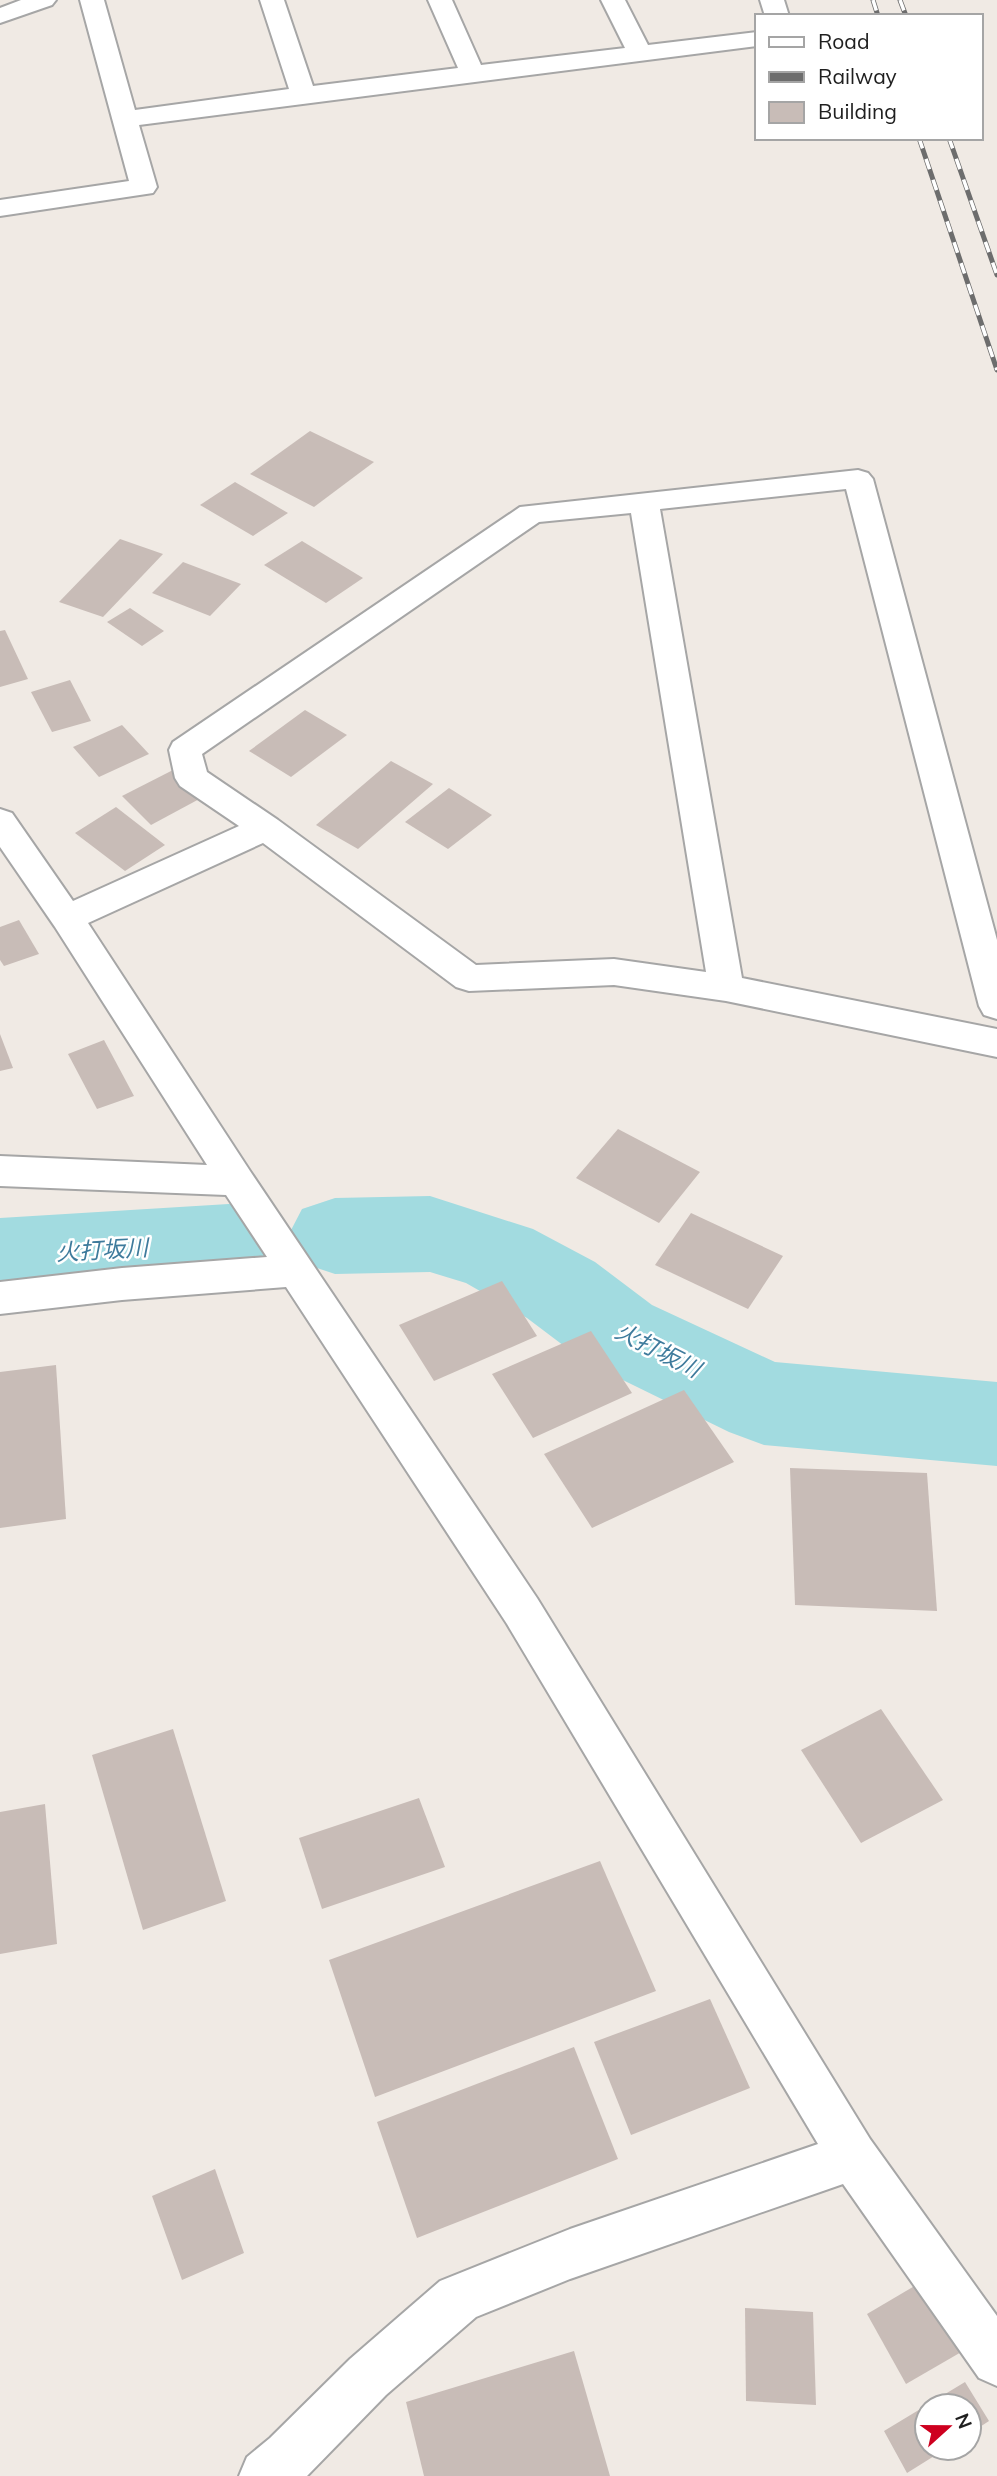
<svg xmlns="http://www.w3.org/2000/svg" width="997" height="2476" viewBox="0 0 997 2476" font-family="Mulish,'Noto Sans JP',sans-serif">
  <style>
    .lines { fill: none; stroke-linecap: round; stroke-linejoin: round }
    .river { fill: #a2dbe0; fill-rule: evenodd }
    .building { fill: #c8bcb7 }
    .minor-casing { stroke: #a6a6a6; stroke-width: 4 }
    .minor { fill: #fff; fill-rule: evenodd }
    .rail-casing { stroke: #6d6d6d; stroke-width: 5 }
    .rail { stroke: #fff; stroke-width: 3.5; stroke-dasharray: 11; stroke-linecap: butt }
    .labels { text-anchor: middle; stroke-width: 5; stroke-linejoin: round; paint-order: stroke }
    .water-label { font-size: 23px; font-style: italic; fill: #3e7b9c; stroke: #fff }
  </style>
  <rect width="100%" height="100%" fill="#f0eae4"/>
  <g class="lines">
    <!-- river -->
    <path class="river" d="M 430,1196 L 533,1229 L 595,1262 L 652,1305 L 775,1362 L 997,1382 L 997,1466 L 764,1445 L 729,1432 L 584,1361 L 527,1318 L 466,1283 L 430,1272 L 335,1274 L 302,1263 L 291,1243 L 278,1268 L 245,1279 L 0,1294 L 0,1218 L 245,1203 L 278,1214 L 289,1234 L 302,1209 L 335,1198 Z"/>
  </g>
  <!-- building -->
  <g class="building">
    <path d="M 310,431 L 374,462 L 314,507 L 250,474 Z"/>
    <path d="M 235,482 L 288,513 L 253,536 L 200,505 Z"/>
    <path d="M 120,539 L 163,554 L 103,617 L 59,602 Z"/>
    <path d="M 302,541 L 363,578 L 326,603 L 264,565 Z"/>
    <path d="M 183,562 L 241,584 L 210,616 L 152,593 Z"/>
    <path d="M 130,608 L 164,631 L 142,646 L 107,622 Z"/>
    <path d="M 5,630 L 28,679 L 0,687 L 0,631 Z"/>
    <path d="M 70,680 L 91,721 L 52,732 L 31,692 Z"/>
    <path d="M 305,710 L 347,735 L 291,777 L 249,751 Z"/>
    <path d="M 122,725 L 149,754 L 99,777 L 73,747 Z"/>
    <path d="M 391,761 L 433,784 L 358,849 L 316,825 Z"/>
    <path d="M 173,770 L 203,797 L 151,825 L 122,796 Z"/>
    <path d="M 449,788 L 492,815 L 448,849 L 405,822 Z"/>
    <path d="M 116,807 L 165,845 L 125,871 L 75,833 Z"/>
    <path d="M 19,920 L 39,954 L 4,966 L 0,960 L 0,927 Z"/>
    <path d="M 0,1034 L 13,1068 L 0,1071 Z"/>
    <path d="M 104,1040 L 134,1096 L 97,1109 L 68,1054 Z"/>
    <path d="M 618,1129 L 700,1172 L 659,1223 L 576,1178 Z"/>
    <path d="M 691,1213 L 783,1256 L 748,1309 L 655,1265 Z"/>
    <path d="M 502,1281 L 537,1336 L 434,1381 L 399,1325 Z"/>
    <path d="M 591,1331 L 632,1393 L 533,1438 L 492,1374 Z"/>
    <path d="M 56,1365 L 66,1519 L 0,1528 L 0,1372 Z"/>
    <path d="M 684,1390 L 734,1462 L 592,1528 L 544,1454 Z"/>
    <path d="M 790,1468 L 927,1473 L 937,1611 L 795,1605 Z"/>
    <path d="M 881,1709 L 943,1800 L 861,1843 L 801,1750 Z"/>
    <path d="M 173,1729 L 226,1901 L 143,1930 L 92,1755 Z"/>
    <path d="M 419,1798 L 445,1867 L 322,1909 L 299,1838 Z"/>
    <path d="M 45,1804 L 57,1944 L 0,1954 L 0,1812 Z"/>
    <path d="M 600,1861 L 656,1991 L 375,2097 L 329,1960 Z"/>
    <path d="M 710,1999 L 750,2088 L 631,2135 L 594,2042 Z"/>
    <path d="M 574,2047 L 618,2159 L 417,2238 L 377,2122 Z"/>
    <path d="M 215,2169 L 244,2253 L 182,2280 L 152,2196 Z"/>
    <path d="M 923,2281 L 963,2351 L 906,2384 L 867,2314 Z"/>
    <path d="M 745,2308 L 813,2312 L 816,2405 L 746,2401 Z"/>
    <path d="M 574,2351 L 610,2476 L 424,2476 L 406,2402 Z"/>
    <path d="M 965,2382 L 989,2421 L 969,2434 L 969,2406 L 927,2406 L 927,2448 L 947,2448 L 907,2473 L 884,2431 Z"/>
  </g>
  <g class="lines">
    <defs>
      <g id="minor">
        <path d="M 21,0 L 56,0 L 52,5 L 0,23 L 0,8 Z"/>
        <path d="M 80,0 L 104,0 L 135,110 L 289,89 L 260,0 L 284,0 L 313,86 L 458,68 L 428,0 L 452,0 L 481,65 L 625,48 L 601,0 L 625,0 L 648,45 L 757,32 L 757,46 L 139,125 L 157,187 L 153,193 L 0,216 L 0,200 L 129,181 Z"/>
        <path d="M 760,0 L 784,0 L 789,16 L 765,16 Z"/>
        <path d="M 858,470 L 868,473 L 873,479 L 997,940 L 997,1019 L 984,1015 L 979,1006 L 846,489 L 660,509 L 742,978 L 997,1029 L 997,1057 L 726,1001 L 614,985 L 469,991 L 456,987 L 263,843 L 88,923 L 250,1171 L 537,1598 L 870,2139 L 997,2316 L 997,2386 L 979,2378 L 843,2184 L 570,2279 L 476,2317 L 386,2395 L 307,2476 L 239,2476 L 247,2457 L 270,2438 L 350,2359 L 440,2281 L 570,2229 L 818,2144 L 507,1624 L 286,1287 L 122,1300 L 0,1314 L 0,1282 L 122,1268 L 267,1257 L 226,1195 L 0,1186 L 0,1156 L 207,1165 L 55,927 L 0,847 L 0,809 L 12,813 L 73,901 L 239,826 L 180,786 L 175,778 L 169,750 L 173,742 L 520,507 ZM 631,513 L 706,972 L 614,959 L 476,965 L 278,820 L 207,772 L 202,754 L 539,522 Z"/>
      </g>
    </defs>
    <!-- minor casing -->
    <use href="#minor" class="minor-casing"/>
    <!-- minor -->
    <use href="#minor" class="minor"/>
    <defs>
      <g id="rail">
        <path d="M 873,0 L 878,16"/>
        <path d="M 900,0 L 906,16"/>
        <path d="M 919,138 L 997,370"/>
        <path d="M 949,138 L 997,275"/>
      </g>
    </defs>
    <!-- rail casing -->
    <use href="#rail" class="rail-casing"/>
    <!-- rail -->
    <use href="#rail" class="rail"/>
  </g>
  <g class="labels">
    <!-- water labels -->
    <g class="water-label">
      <text transform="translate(102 1250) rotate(-3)" y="8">火打坂川</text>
      <text transform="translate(658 1350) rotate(27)" y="8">火打坂川</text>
    </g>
  </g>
  <!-- legend -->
  <rect x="755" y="14" width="228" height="126" fill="#ffffff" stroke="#a5a5a5" stroke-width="2"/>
  <rect x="769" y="37" width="35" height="10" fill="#ffffff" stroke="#a5a5a5" stroke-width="2"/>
  <text x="818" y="49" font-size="21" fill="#1f1f1f">Road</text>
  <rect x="769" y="72" width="35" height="10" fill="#6d6d6d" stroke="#a5a5a5" stroke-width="2"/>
  <text x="818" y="84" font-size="21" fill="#1f1f1f">Railway</text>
  <rect x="769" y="102" width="35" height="21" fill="#c8bcb7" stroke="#a5a5a5" stroke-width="2"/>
  <text x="818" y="119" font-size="21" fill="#1f1f1f">Building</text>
  <!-- north arrow -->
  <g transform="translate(948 2427) rotate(69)"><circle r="33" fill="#ffffff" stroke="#a5a5a5" stroke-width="2"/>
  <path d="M0-5L12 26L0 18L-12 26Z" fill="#ce001f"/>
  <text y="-10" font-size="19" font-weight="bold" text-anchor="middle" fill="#1f1f1f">N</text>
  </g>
</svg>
